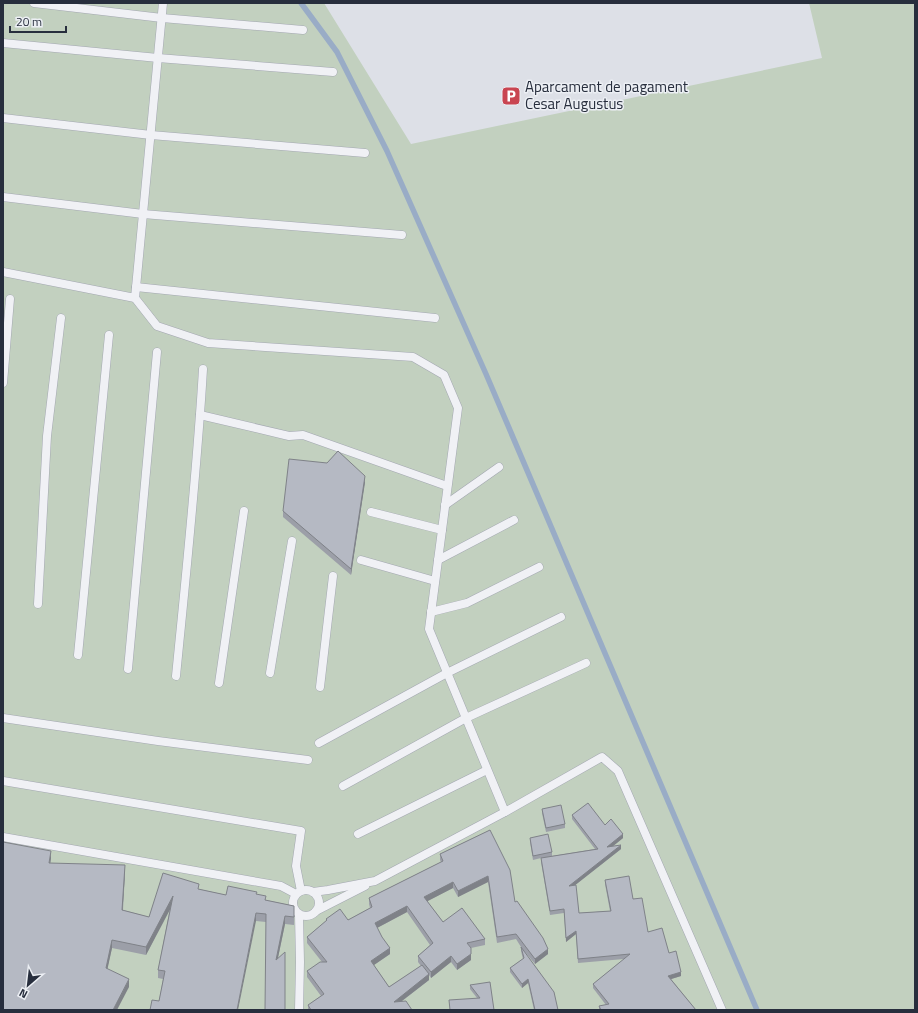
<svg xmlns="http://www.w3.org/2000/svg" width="918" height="1013" viewBox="0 0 918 1013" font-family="'Titillium Web',sans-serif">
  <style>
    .green { fill: #c2d0bf }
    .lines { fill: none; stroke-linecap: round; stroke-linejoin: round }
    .stream { stroke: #99acc6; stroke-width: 5.5 }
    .lane-casing { stroke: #a3a7b1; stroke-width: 9 }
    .lane { stroke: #f0f1f5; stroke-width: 8 }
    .wall { fill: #9c9fa8; fill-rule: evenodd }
    .shaded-wall { fill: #7f8288 }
    .building { fill: #b5b9c3; stroke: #7f8288 }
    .labels { text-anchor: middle; stroke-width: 3; stroke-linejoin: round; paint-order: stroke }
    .poi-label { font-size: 15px; fill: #272e3d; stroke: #eceff4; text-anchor: start }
  </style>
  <rect width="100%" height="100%" fill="#dde0e7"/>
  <!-- green -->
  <path class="green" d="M 3,3 L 324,3 L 411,144 L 822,58 L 809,3 L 915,3 L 915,1010 L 3,1010 Z"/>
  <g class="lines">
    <!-- stream -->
    <path class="stream" d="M 301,3 L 337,52 L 387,151 L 486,374 L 757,1010"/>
    <defs>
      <g id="lane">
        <path d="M 34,3 L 162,18 L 303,30"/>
        <path d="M 3,43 L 158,58 L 333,72"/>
        <path d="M 3,118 L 151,135 L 365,153"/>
        <path d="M 3,197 L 143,214 L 402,235"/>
        <path d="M 3,272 L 135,298 L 163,3"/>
        <path d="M 136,287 L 435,318"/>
        <path d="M 135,298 L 157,326 L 208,343 L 413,357 L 444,375 L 458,408 L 429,629 L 505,812"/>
        <path d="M 3,383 L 10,299"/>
        <path d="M 200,415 L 289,436 L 303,435 L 447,486"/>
        <path d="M 445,505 L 499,467"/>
        <path d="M 371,512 L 442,530"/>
        <path d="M 361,560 L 435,581"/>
        <path d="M 438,560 L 514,520"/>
        <path d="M 38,604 L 47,436 L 61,318"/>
        <path d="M 431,612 L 467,603 L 539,567"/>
        <path d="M 78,655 L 109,335"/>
        <path d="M 128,669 L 157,352"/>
        <path d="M 270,673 L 292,541"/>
        <path d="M 176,676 C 186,574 197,472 203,369"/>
        <path d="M 219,683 L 244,511"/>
        <path d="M 320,687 L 333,576"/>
        <path d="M 3,718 L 158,741 L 308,760"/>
        <path d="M 319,743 L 447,673 L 561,617"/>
        <path d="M 3,781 L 301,831 L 296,866 L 301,891"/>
        <path d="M 343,786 L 466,718 L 586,663"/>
        <path d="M 358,834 L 487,770"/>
        <path d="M 3,837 L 281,886 L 296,894"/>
        <circle cx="306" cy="903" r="13"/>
        <path d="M 313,892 L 328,890 L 375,881 L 505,812 L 602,757 L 618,771 L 722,1010"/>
        <path d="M 316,911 L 365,886"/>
        <path d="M 299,915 L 300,962 L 299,1010"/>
      </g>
    </defs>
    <!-- lane casing -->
    <use href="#lane" class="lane-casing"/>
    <!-- lane -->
    <use href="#lane" class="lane"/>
  </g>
  <!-- wall -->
  <g class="wall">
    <path d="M 365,482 L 351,575 L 283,517 L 283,511 Z"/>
    <path d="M 542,809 L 565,824 L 565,828 L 546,832 L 542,813 Z"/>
    <path d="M 572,815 L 605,825 L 623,838 L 613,846 L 621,849 L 575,885 L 579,913 L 610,911 L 605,884 L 605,880 L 633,899 L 648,932 L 669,953 L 681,976 L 671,979 L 696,1010 L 599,1010 L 599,1006 L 606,1005 L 593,988 L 593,984 L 624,959 L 578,963 L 576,934 L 566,942 L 564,913 L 550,915 L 541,862 L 541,858 L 533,860 L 530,842 L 530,838 L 552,852 L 552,856 L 595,849 L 572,819 Z"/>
    <path d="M 490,830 L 515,902 L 548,954 L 535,964 L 525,952 L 558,1010 L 534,1010 L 528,983 L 522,988 L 510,972 L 510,968 L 523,959 L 521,951 L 521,947 L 516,939 L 497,943 L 488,882 L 458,897 L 453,888 L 427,901 L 443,922 L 485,939 L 485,945 L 471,948 L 471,960 L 457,970 L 451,962 L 431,978 L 429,975 L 429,980 L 402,1001 L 412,1010 L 308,1010 L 308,1005 L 321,996 L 307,977 L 307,971 L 322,962 L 307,943 L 307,937 L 326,921 L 326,919 L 348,920 L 370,908 L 369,904 L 369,898 L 441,862 L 440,860 L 440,854 ZM 407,912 L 430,945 L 418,956 L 418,962 L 421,966 L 389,987 L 374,965 L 390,954 L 377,928 Z"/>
    <path d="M 51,859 L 50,863 L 125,873 L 123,910 L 149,917 L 199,889 L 226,895 L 257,894 L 266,900 L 294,906 L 294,925 L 285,924 L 278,958 L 285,1010 L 266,922 L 256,921 L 159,1001 L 163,979 L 158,978 L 158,970 L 170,908 L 146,955 L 112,948 L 107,969 L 129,987 L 3,1010 Z"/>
    <path d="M 470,985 L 494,1010 L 477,998 L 470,989 Z"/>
  </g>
  <!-- shaded-wall -->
  <g class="shaded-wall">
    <path d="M 365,476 L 365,482 L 351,575 L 351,569 Z"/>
    <path d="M 623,834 L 623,838 L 607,851 L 607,847 Z"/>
    <path d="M 621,845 L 621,849 L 569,890 L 569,886 Z"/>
    <path d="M 51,851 L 51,859 L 49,871 L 49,863 Z"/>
    <path d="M 125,865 L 125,873 L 122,918 L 122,910 Z"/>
    <path d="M 488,876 L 488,882 L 458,897 L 458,891 Z"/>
    <path d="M 453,882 L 453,888 L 424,903 L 424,897 Z"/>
    <path d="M 173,896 L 173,904 L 146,955 L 146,947 Z"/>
    <path d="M 407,906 L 407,912 L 375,929 L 375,923 Z"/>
    <path d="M 256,913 L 256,921 L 238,1010 L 237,1010 Z"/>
    <path d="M 285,916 L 285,924 L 276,967 L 276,960 Z"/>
    <path d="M 576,931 L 576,934 L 566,942 L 566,938 Z"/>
    <path d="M 112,940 L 112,948 L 106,976 L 106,968 Z"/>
    <path d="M 390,948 L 390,954 L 371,967 L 371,961 Z"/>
    <path d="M 548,949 L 548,954 L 535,964 L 535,959 Z"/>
    <path d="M 471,954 L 471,960 L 457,970 L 457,964 Z"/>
    <path d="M 451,956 L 451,962 L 431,978 L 431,972 Z"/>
    <path d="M 681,972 L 681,976 L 668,980 L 668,976 Z"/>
    <path d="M 429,974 L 429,980 L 394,1007 L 394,1002 Z"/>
    <path d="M 129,979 L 129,987 L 117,1010 L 113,1010 Z"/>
    <path d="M 528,979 L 528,983 L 522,988 L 522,984 Z"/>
  </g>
  <!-- building -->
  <g class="building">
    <path d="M 338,451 L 365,476 L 351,569 L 283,511 L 289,459 L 327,463 Z"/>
    <path d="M 588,803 L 605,825 L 611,819 L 623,834 L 607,847 L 621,845 L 569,886 L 576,885 L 579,913 L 611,911 L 605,880 L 629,876 L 633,899 L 642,898 L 648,932 L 662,928 L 669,953 L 676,951 L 681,972 L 668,976 L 696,1010 L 601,1010 L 599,1006 L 609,1004 L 593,984 L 630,954 L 578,959 L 576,931 L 566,938 L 564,909 L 550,911 L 541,858 L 598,849 L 572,815 Z"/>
    <path d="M 561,805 L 565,824 L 546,828 L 542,809 Z"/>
    <path d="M 490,830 L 510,870 L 515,902 L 517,901 L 543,938 L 548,949 L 535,959 L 516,934 L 497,937 L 488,876 L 458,891 L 453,882 L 424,897 L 443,922 L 462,908 L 485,939 L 467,943 L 471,948 L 471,954 L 457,964 L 451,956 L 431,972 L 418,956 L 433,943 L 407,906 L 375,923 L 382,937 L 390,948 L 371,961 L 389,987 L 422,965 L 429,974 L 394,1002 L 406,1001 L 412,1010 L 311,1010 L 308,1005 L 324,994 L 307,971 L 320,962 L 327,962 L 307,937 L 327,920 L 326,919 L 340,909 L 348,920 L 372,907 L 369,898 L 443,861 L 440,854 Z"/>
    <path d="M 548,834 L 552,852 L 533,856 L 530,838 Z"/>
    <path d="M 3,842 L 51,851 L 49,863 L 125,865 L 122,910 L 149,917 L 163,873 L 199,884 L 198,889 L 226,895 L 228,886 L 257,892 L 256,894 L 266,896 L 265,900 L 294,906 L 294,917 L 285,916 L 276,960 L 285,952 L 285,1010 L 265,1010 L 266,914 L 256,913 L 237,1010 L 150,1010 L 152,1000 L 159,1001 L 165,971 L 158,970 L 173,896 L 146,947 L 112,940 L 106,968 L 129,979 L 113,1010 L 3,1010 Z"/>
    <path d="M 521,947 L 554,992 L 558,1010 L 535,1010 L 528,979 L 522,984 L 510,968 L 524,958 Z"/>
    <path d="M 490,982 L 494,1010 L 450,1010 L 449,1000 L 480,998 L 470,985 Z"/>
  </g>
  <!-- icons -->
  <defs>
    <symbol id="parking-square" viewBox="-11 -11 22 22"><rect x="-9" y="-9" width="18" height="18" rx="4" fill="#c94551" stroke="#eceff4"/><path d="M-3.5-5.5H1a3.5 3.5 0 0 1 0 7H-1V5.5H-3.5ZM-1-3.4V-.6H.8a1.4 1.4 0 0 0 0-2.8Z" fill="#fff"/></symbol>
  </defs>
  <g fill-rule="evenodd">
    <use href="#parking-square" x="500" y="85" width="22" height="22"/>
  </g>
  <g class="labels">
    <!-- poi labels -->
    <g class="poi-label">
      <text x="525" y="92">Aparcament de pagament<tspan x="525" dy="17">Cesar Augustus</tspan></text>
    </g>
  </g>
  <!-- border -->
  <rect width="918" height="1013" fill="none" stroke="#272e3d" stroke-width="8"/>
  <!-- north arrow -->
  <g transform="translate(28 985) rotate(208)" stroke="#eceff4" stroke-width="3" paint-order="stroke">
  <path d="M0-3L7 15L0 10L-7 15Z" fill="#272e3d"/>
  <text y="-6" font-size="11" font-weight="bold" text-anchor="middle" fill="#272e3d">N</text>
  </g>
  <!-- scale -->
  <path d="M10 26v6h56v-6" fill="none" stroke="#272e3d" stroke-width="2"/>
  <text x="16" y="26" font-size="12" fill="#272e3d" stroke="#eceff4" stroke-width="3" paint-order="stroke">20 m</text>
</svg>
